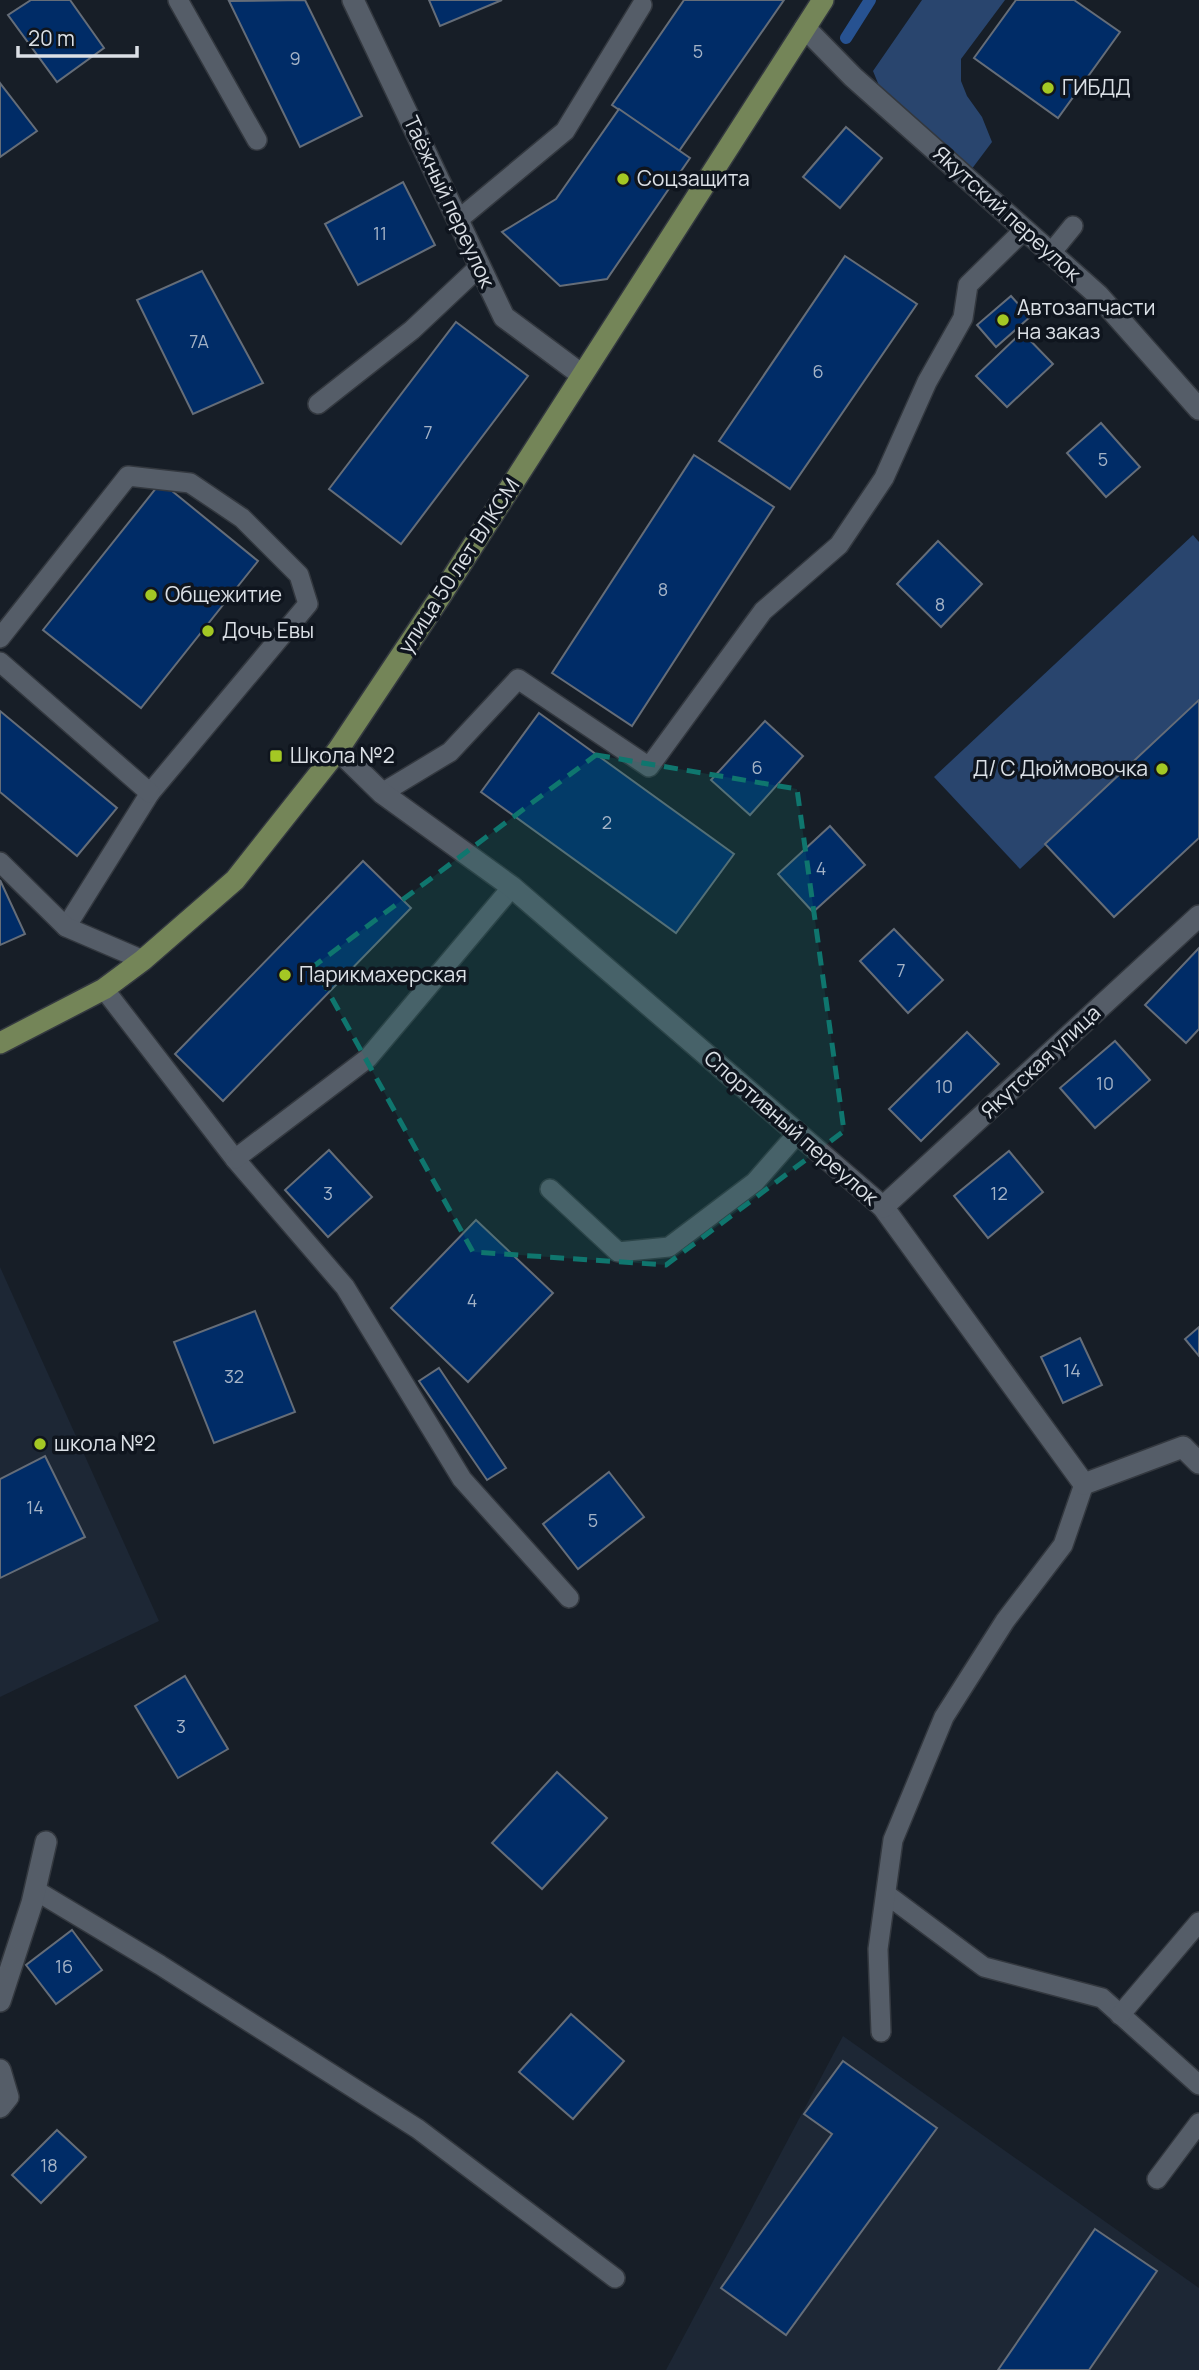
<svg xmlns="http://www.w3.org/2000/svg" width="1199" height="2370" viewBox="0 0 1199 2370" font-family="Manrope,sans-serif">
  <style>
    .built { fill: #1d2735 }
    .green { fill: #29456e }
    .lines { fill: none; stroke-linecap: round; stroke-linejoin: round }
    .stream { stroke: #275291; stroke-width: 12 }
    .building { fill: #002c67; stroke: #656d78; stroke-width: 2 }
    .lane-casing { stroke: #33383f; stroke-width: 22 }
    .street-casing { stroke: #33383f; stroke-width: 24 }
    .primary-casing { stroke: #33383f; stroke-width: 24 }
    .lane { stroke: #555d68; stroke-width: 19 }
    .street { stroke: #555d68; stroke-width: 21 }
    .primary { stroke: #748558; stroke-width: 21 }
    .marked { fill: #0f766e; fill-opacity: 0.2; stroke: #0f766e; stroke-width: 5; stroke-dasharray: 14 9; stroke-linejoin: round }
    .poi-dot { fill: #a4c824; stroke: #0f151e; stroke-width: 2.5 }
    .labels { text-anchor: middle; stroke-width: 7; stroke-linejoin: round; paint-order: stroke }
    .number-label { font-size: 18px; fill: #a4b3c6 }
    .poi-label { font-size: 21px; fill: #dbe0e6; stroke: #0f151e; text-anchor: start }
    .street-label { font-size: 21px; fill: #dbe0e6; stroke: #0f151e }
  </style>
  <rect width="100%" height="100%" fill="#171e27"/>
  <!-- built -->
  <g class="built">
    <path d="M 0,1267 L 159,1621 L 0,1697 Z"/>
    <path d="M 843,2036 L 1199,2288 L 1199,2370 L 666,2370 Z"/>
  </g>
  <!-- green -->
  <g class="green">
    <path d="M 922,0 L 1005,0 L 961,59 L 961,81 L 967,96 L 982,117 L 992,142 L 971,170 L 884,98 L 873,71 Z"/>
    <path d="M 1193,535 L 1199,542 L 1199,701 L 1020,869 L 934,777 Z"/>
  </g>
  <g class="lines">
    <!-- stream -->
    <path class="stream" d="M 846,38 L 870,0"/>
  </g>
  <!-- building -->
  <g class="building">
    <path d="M 31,0 L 70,0 L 104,48 L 57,82 L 8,15 Z"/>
    <path d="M 305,0 L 362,116 L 300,147 L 229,1 Z"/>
    <path d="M 429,0 L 502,0 L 440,26 Z"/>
    <path d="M 684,0 L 784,0 L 679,151 L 612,105 Z"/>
    <path d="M 1016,0 L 1074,0 L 1120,32 L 1058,118 L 974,58 Z"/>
    <path d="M 0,83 L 37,131 L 0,157 Z"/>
    <path d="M 619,109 L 690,158 L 607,279 L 560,286 L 502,232 L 556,199 Z"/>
    <path d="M 846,127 L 882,158 L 840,208 L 803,177 Z"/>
    <path d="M 403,182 L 435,245 L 358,285 L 325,224 Z"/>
    <path d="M 845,256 L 917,304 L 790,489 L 719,441 Z"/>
    <path d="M 202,271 L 263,383 L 193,414 L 137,300 Z"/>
    <path d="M 1011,296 L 1030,317 L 996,347 L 977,325 Z"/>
    <path d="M 456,322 L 528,376 L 401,544 L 329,489 Z"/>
    <path d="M 1022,332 L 1053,364 L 1007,407 L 976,376 Z"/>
    <path d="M 1101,423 L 1140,467 L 1106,497 L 1067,453 Z"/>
    <path d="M 694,455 L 774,507 L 632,726 L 552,673 Z"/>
    <path d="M 161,482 L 258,561 L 141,708 L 43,630 Z"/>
    <path d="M 938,541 L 982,584 L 941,627 L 897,584 Z"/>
    <path d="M 1199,700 L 1199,838 L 1114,917 L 1045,844 Z"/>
    <path d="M 0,711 L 117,808 L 77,856 L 0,792 Z"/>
    <path d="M 539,713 L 734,854 L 676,933 L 481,792 Z"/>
    <path d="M 765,721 L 803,756 L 750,815 L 711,780 Z"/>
    <path d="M 830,826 L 865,865 L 813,912 L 778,874 Z"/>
    <path d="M 363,861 L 411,908 L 223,1101 L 175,1054 Z"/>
    <path d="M 0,880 L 25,934 L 0,945 Z"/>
    <path d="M 894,929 L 943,980 L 908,1013 L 860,961 Z"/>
    <path d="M 1199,948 L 1199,1029 L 1186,1043 L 1145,1005 Z"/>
    <path d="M 967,1032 L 999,1064 L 921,1141 L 889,1109 Z"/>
    <path d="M 1115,1041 L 1150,1080 L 1095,1128 L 1060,1088 Z"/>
    <path d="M 329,1150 L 372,1197 L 328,1237 L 285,1190 Z"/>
    <path d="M 1009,1151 L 1043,1192 L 988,1238 L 954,1196 Z"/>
    <path d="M 476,1220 L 553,1293 L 468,1382 L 391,1308 Z"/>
    <path d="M 255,1311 L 295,1412 L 214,1443 L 174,1342 Z"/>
    <path d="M 1199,1327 L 1199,1356 L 1185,1339 Z"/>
    <path d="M 1080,1338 L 1102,1385 L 1063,1403 L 1041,1357 Z"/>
    <path d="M 439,1368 L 506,1468 L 487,1480 L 419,1381 Z"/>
    <path d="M 45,1456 L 85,1537 L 0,1578 L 0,1479 Z"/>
    <path d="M 609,1472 L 644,1517 L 578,1569 L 543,1524 Z"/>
    <path d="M 185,1676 L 228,1749 L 178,1778 L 135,1706 Z"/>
    <path d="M 557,1772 L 607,1818 L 542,1889 L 492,1843 Z"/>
    <path d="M 72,1930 L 102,1970 L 56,2004 L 26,1965 Z"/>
    <path d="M 571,2014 L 624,2061 L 573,2119 L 519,2072 Z"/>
    <path d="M 843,2061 L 937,2128 L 786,2335 L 721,2288 L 832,2134 L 804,2114 Z"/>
    <path d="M 57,2130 L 86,2157 L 41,2203 L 12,2175 Z"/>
    <path d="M 1095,2229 L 1157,2271 L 1089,2370 L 998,2370 Z"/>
  </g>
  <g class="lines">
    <defs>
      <g id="lane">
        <path d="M 178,0 L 257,140"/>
        <path d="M 458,220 L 565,131 L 642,5"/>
        <path d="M 1051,253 L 1073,226"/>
        <path d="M 318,404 L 412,330 L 480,266"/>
        <path d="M 0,638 L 128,476 L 190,483 L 242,518 L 299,575 L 308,604 L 150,793 L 66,927"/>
        <path d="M 0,662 L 150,793"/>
        <path d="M 382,793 L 450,752 L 518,679 L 649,767 L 763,611 L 839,545 L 884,478 L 927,382 L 963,318 L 968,285 L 1025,229"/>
        <path d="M 0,862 L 66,927 L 143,960"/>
        <path d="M 104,989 L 235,1159 L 345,1287 L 462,1479 L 569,1598"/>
        <path d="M 235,1159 L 368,1058 L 512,887"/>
        <path d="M 550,1189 L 618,1252 L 669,1247 L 755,1182 L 798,1133"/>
        <path d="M 35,1890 L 160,1965 L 418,2129 L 615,2278"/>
        <path d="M 886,1894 L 984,1967 L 1102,1998 L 1199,2085"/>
        <path d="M 1120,2015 L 1199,1922"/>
        <path d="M 881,2032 L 878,1949 L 893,1840 L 944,1717 L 1005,1621 L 1063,1545 L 1084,1484"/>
        <path d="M 1157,2179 L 1199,2123"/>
      </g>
      <g id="street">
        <path d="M 353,0 L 504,317 L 582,375"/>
        <path d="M 805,28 L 853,77 L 1098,295 L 1199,409"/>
        <path d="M 338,750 L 382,793 L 512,887 L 883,1207 L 1084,1484 L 1183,1447 L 1199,1463"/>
        <path d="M 883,1207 L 1199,916"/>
        <path d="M 0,2001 L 32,1903 L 46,1842"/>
        <path d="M 0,2070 L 8,2097 L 0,2107"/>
      </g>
      <path id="primary" d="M 0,1043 L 104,989 L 143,960 L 235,880 L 338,750 L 440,597 L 823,0"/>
    </defs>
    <!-- lane casing -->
    <use href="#lane" class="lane-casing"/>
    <!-- street casing -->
    <use href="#street" class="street-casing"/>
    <!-- primary casing -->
    <use href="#primary" class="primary-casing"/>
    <!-- lane -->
    <use href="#lane" class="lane"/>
    <!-- street -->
    <use href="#street" class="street"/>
    <!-- primary -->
    <use href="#primary" class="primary"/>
  </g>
  <!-- marked area -->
  <path class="marked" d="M 596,755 L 797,789 L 844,1131 L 666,1265 L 473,1252 L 314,966 Z"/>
  <!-- markers -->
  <g class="poi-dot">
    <circle cx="1048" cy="88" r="7"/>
    <circle cx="623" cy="179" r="7"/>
    <circle cx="1003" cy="320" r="7"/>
    <circle cx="151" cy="595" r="7"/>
    <circle cx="208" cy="631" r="7"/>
    <rect x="269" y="749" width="14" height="14" rx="3.5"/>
    <circle cx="1162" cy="769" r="7"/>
    <circle cx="285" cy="975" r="7"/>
    <circle cx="40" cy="1444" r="7"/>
  </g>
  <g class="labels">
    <!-- number labels -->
    <g class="number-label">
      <text x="698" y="58">5</text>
      <text x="295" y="65">9</text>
      <text x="380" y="240">11</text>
      <text x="199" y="348">7А</text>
      <text x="818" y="378">6</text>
      <text x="428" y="439">7</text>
      <text x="1103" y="466">5</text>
      <text x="663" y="596">8</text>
      <text x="940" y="611">8</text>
      <text x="757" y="774">6</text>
      <text x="607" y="829">2</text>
      <text x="821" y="875">4</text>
      <text x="901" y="977">7</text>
      <text x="1105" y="1090">10</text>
      <text x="944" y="1093">10</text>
      <text x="328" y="1200">3</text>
      <text x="999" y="1200">12</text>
      <text x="472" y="1307">4</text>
      <text x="1072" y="1377">14</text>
      <text x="234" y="1383">32</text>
      <text x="35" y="1514">14</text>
      <text x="593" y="1527">5</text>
      <text x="181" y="1733">3</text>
      <text x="64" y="1973">16</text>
      <text x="49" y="2172">18</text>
    </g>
    <!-- poi labels -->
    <g class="poi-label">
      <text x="1062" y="95">ГИБДД</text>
      <text x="637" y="186">Соцзащита</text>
      <text x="1017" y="315">Автозапчасти<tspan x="1017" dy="24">на заказ</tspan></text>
      <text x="165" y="602">Общежитие</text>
      <text x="222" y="638">Дочь Евы</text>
      <text x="290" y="763">Школа №2</text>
      <text x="1148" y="776" text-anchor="end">Д/ С Дюймовочка</text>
      <text x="299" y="982">Парикмахерская</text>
      <text x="54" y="1451">школа №2</text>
    </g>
    <!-- street labels -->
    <g class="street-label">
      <text transform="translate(449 202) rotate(65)" y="7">Таёжный переулок</text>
      <text transform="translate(1007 214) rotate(42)" y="7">Якутский переулок</text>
      <text transform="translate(459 566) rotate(-57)" y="7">улица 50 лет ВЛКСМ</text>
      <text transform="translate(1041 1062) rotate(-43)" y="7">Якутская улица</text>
      <text transform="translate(791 1128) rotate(41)" y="7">Спортивный переулок</text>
    </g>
  </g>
  <!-- scale -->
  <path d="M18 46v10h119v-10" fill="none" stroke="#dbe0e6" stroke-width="3.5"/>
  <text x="28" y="46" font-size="21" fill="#dbe0e6" stroke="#0f151e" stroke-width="5" paint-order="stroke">20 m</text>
</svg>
